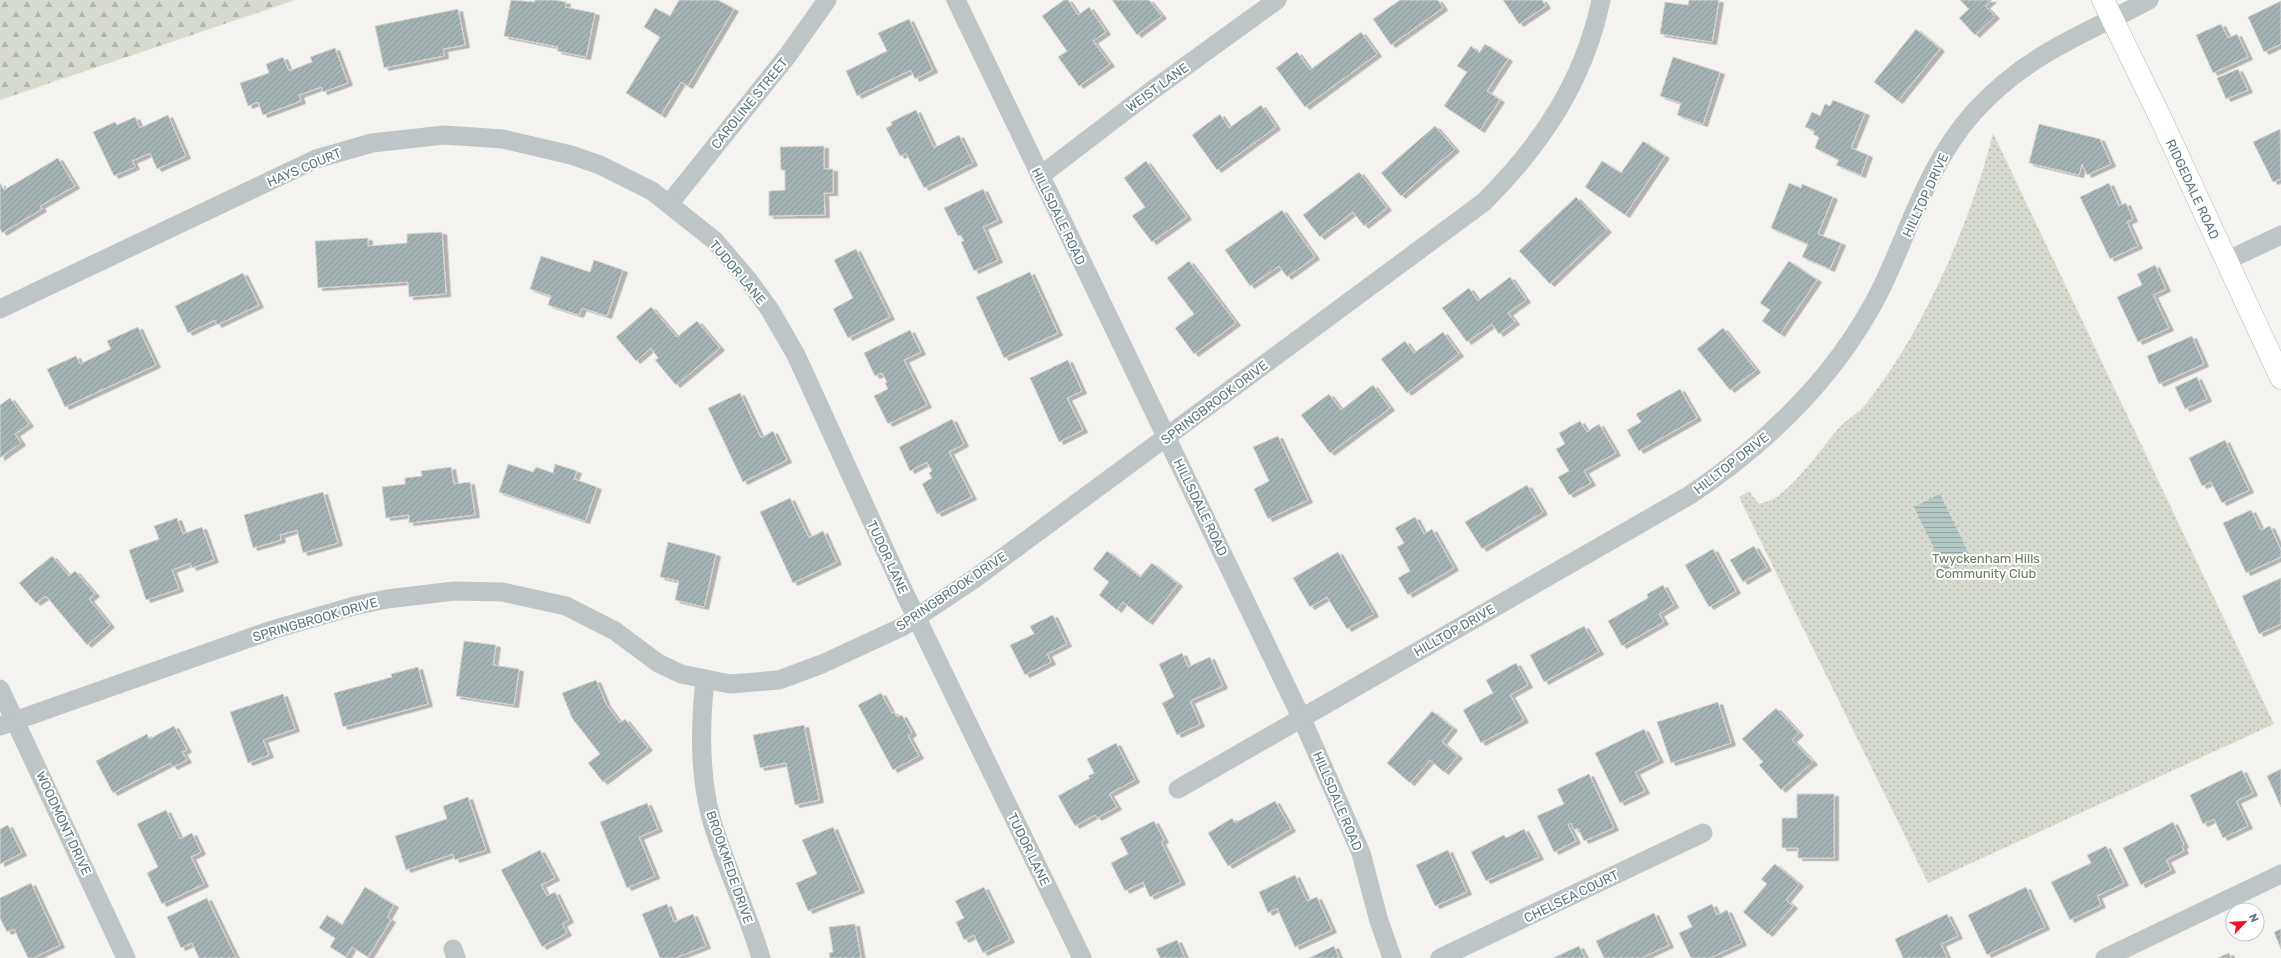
<svg xmlns="http://www.w3.org/2000/svg" width="2281" height="958" viewBox="0 0 2281 958" font-family="Rubik,sans-serif">
  <style>
    .forest { fill: url(#forest-firs) }
    .park { fill: url(#park-dots) }
    .water { fill: url(#water-rules) }
    .building { fill: url(#building-hatch); stroke: #d6d5d3; filter: url(#shadow) }
    .lines { fill: none; stroke-linecap: round; stroke-linejoin: round }
    .secondary-casing { stroke: #aeb8ba; stroke-width: 23 }
    .street { stroke: #bec5c7; stroke-width: 19 }
    .secondary { stroke: #fff; stroke-width: 22 }
    .labels { text-anchor: middle; stroke-width: 4; stroke-linejoin: round; paint-order: stroke }
    .street-label { font-size: 13px; fill: #5d797e; stroke: #fff }
    .park-label { font-size: 13px; fill: #6d7a60; stroke: #fff }
  </style>
  <defs>
    <pattern id="forest-firs" width="22" height="20" patternUnits="userSpaceOnUse"><rect width="22" height="20" fill="#d6dacf"/><path d="M5 1l3.5 6h-7zM16 11l3.5 6h-7z" fill="#b1b6ad"/></pattern>
    <pattern id="park-dots" width="8" height="8" patternUnits="userSpaceOnUse"><rect width="8" height="8" fill="#d6dacf"/><path d="M2 2h.1M6 6h.1" fill="none" stroke="#b1b6ad" stroke-width="1.8" stroke-linecap="round"/></pattern>
    <pattern id="water-rules" width="6" height="5" patternUnits="userSpaceOnUse"><rect width="6" height="5" fill="#b2c7c6"/><path d="M0 2.5h6" fill="none" stroke="#94a6a6"/></pattern>
    <pattern id="building-hatch" width="6" height="6" patternUnits="userSpaceOnUse"><rect width="6" height="6" fill="#a5b3b5"/><path d="M-1 1l2-2M0 6l6-6M5 7l2-2" fill="none" stroke="#8a9698"/></pattern>
    <filter id="shadow"><feDropShadow dx="4.5" dy="2.5" stdDeviation="0" flood-color="#0004"/></filter>
  </defs>
  <rect width="100%" height="100%" fill="#f5f3f0"/>
  <!-- forest -->
  <path class="forest" d="M 0,0 L 295,0 L 0,100 Z"/>
  <!-- park -->
  <path class="park" d="M 1993,133 L 2274,724 L 1928,883 L 1739,497 L 1749,491 L 1759,504 C 1765,502 1773,500 1778,496 C 1801,478 1819,452 1837,430 C 1845,420 1858,414 1866,404 C 1923,332 1971,222 1993,133 Z"/>
  <!-- water -->
  <path class="water" d="M 1940,494 L 1971,558 L 1945,571 L 1914,507 Z"/>
  <!-- building -->
  <g class="building">
    <path d="M 511,0 L 535,2 L 535,0 L 555,0 L 566,2 L 565,7 L 595,13 L 586,57 L 557,51 L 558,47 L 504,36 Z"/>
    <path d="M 679,0 L 718,0 L 734,9 L 688,86 L 681,82 L 661,115 L 626,93 L 660,37 L 644,27 L 655,8 L 670,16 Z"/>
    <path d="M 1064,0 L 1068,0 L 1078,15 L 1089,7 L 1106,32 L 1093,41 L 1110,64 L 1079,86 L 1058,57 L 1067,51 L 1042,16 Z"/>
    <path d="M 1112,0 L 1149,0 L 1162,16 L 1137,35 Z"/>
    <path d="M 1400,0 L 1438,0 L 1443,8 L 1391,45 L 1373,19 Z"/>
    <path d="M 1503,0 L 1542,0 L 1546,6 L 1519,24 Z"/>
    <path d="M 1689,0 L 1719,0 L 1712,42 L 1660,34 L 1665,2 L 1688,5 Z"/>
    <path d="M 1960,0 L 1992,0 L 1985,6 L 1995,16 L 1975,35 L 1959,18 L 1969,9 Z"/>
    <path d="M 2281,1 L 2281,44 L 2264,52 L 2248,17 Z"/>
    <path d="M 458,9 L 465,45 L 443,49 L 444,56 L 384,68 L 375,26 Z"/>
    <path d="M 909,19 L 933,70 L 915,79 L 911,70 L 857,96 L 846,71 L 887,51 L 878,33 Z"/>
    <path d="M 2221,24 L 2228,38 L 2237,34 L 2248,57 L 2213,73 L 2196,35 Z"/>
    <path d="M 1916,29 L 1940,49 L 1898,101 L 1874,82 Z"/>
    <path d="M 1361,32 L 1377,54 L 1305,107 L 1276,68 L 1297,52 L 1310,70 Z"/>
    <path d="M 1485,44 L 1508,59 L 1487,91 L 1500,100 L 1480,130 L 1444,106 L 1467,72 L 1457,66 L 1471,46 L 1479,53 Z"/>
    <path d="M 335,48 L 348,83 L 323,92 L 321,87 L 299,95 L 301,101 L 263,115 L 258,102 L 248,106 L 240,83 L 269,73 L 266,64 L 283,57 L 289,71 L 312,62 L 310,57 Z"/>
    <path d="M 1673,57 L 1720,72 L 1703,124 L 1677,115 L 1681,103 L 1660,96 Z"/>
    <path d="M 2238,69 L 2248,90 L 2226,99 L 2217,78 Z"/>
    <path d="M 1833,100 L 1865,113 L 1851,148 L 1868,155 L 1861,175 L 1836,165 L 1839,160 L 1815,148 L 1819,137 L 1813,134 L 1815,131 L 1805,127 L 1812,112 L 1820,116 L 1825,104 L 1830,106 Z"/>
    <path d="M 1261,105 L 1276,127 L 1217,170 L 1192,135 L 1220,114 L 1229,128 Z"/>
    <path d="M 916,110 L 934,148 L 959,135 L 973,163 L 924,188 L 906,153 L 900,156 L 886,128 L 892,125 L 891,122 Z"/>
    <path d="M 168,115 L 186,156 L 157,169 L 150,153 L 132,161 L 135,167 L 114,176 L 93,132 L 115,122 L 117,125 L 135,117 L 140,128 Z"/>
    <path d="M 2039,124 L 2100,139 L 2111,164 L 2087,175 L 2082,164 L 2079,175 L 2029,163 Z"/>
    <path d="M 1435,126 L 1455,149 L 1401,196 L 1381,173 Z"/>
    <path d="M 2280,129 L 2281,179 L 2273,182 L 2253,142 Z"/>
    <path d="M 1643,141 L 1665,156 L 1625,215 L 1585,187 L 1602,161 L 1621,173 Z"/>
    <path d="M 824,146 L 824,169 L 833,169 L 833,193 L 824,193 L 825,215 L 769,216 L 769,191 L 785,190 L 785,170 L 781,170 L 780,147 Z"/>
    <path d="M 58,158 L 75,186 L 40,206 L 42,209 L 2,233 L 0,229 L 0,183 L 4,190 Z"/>
    <path d="M 1146,161 L 1187,217 L 1152,242 L 1132,216 L 1145,207 L 1124,178 Z"/>
    <path d="M 1359,172 L 1387,208 L 1364,226 L 1353,212 L 1320,237 L 1303,215 Z"/>
    <path d="M 1789,183 L 1801,188 L 1802,184 L 1833,197 L 1818,234 L 1841,243 L 1830,269 L 1802,257 L 1808,244 L 1771,228 Z"/>
    <path d="M 2109,183 L 2119,206 L 2126,203 L 2133,219 L 2127,222 L 2138,246 L 2110,259 L 2080,197 Z"/>
    <path d="M 983,189 L 998,220 L 983,227 L 998,260 L 974,271 L 961,242 L 964,241 L 961,235 L 958,236 L 944,208 Z"/>
    <path d="M 1576,197 L 1607,230 L 1550,284 L 1519,251 Z"/>
    <path d="M 1282,210 L 1315,257 L 1287,277 L 1279,266 L 1250,286 L 1225,250 Z"/>
    <path d="M 442,232 L 446,294 L 409,297 L 408,282 L 318,288 L 315,241 L 368,238 L 368,246 L 407,243 L 407,234 Z"/>
    <path d="M 856,249 L 890,317 L 848,338 L 833,309 L 853,298 L 834,260 Z"/>
    <path d="M 541,256 L 590,272 L 594,260 L 623,270 L 607,316 L 582,308 L 579,315 L 548,305 L 551,296 L 530,289 Z"/>
    <path d="M 1189,261 L 1236,323 L 1194,354 L 1175,328 L 1194,314 L 1167,278 Z"/>
    <path d="M 1789,261 L 1817,280 L 1780,334 L 1762,321 L 1770,310 L 1760,303 Z"/>
    <path d="M 2155,265 L 2166,289 L 2153,295 L 2169,328 L 2138,342 L 2117,297 L 2142,285 L 2137,274 Z"/>
    <path d="M 1030,272 L 1058,333 L 1004,358 L 976,297 Z"/>
    <path d="M 243,273 L 259,305 L 217,325 L 215,320 L 188,333 L 175,306 Z"/>
    <path d="M 1510,277 L 1526,300 L 1508,313 L 1515,322 L 1499,334 L 1492,324 L 1467,342 L 1442,308 L 1469,288 L 1478,301 Z"/>
    <path d="M 651,307 L 677,337 L 697,321 L 720,348 L 676,385 L 655,360 L 658,358 L 651,348 L 636,361 L 616,337 Z"/>
    <path d="M 138,327 L 156,365 L 65,407 L 47,369 L 76,356 L 80,364 L 111,349 L 107,341 Z"/>
    <path d="M 1723,328 L 1756,370 L 1730,390 L 1697,349 Z"/>
    <path d="M 910,330 L 921,352 L 904,360 L 927,405 L 888,424 L 874,396 L 888,389 L 885,383 L 887,382 L 882,373 L 875,376 L 864,353 Z"/>
    <path d="M 1443,332 L 1459,354 L 1407,393 L 1381,359 L 1405,341 L 1414,353 Z"/>
    <path d="M 2192,336 L 2204,364 L 2159,384 L 2147,356 Z"/>
    <path d="M 1068,360 L 1082,391 L 1067,398 L 1083,430 L 1059,442 L 1030,378 Z"/>
    <path d="M 2197,377 L 2207,399 L 2185,409 L 2175,387 Z"/>
    <path d="M 1373,385 L 1390,408 L 1330,453 L 1301,415 L 1329,394 L 1341,410 Z"/>
    <path d="M 1680,389 L 1697,418 L 1639,451 L 1627,430 L 1641,422 L 1636,414 Z"/>
    <path d="M 740,393 L 761,438 L 773,431 L 787,460 L 743,482 L 708,408 Z"/>
    <path d="M 10,398 L 29,424 L 15,434 L 21,443 L 0,458 L 0,405 Z"/>
    <path d="M 952,419 L 964,444 L 949,452 L 972,497 L 937,514 L 922,484 L 932,478 L 929,473 L 932,471 L 927,462 L 910,471 L 899,447 Z"/>
    <path d="M 1580,421 L 1587,432 L 1599,424 L 1616,453 L 1584,471 L 1591,483 L 1569,495 L 1558,477 L 1569,471 L 1556,449 L 1565,444 L 1559,433 Z"/>
    <path d="M 1278,436 L 1308,500 L 1268,519 L 1254,489 L 1269,481 L 1253,447 Z"/>
    <path d="M 2225,440 L 2249,490 L 2222,503 L 2211,482 L 2202,486 L 2189,458 Z"/>
    <path d="M 508,464 L 533,472 L 536,467 L 553,473 L 555,464 L 577,471 L 574,479 L 597,487 L 585,521 L 499,492 Z"/>
    <path d="M 451,467 L 454,484 L 470,482 L 475,515 L 409,523 L 409,515 L 386,518 L 382,487 L 405,484 L 405,478 L 422,476 L 421,471 Z"/>
    <path d="M 1527,485 L 1543,512 L 1482,549 L 1465,522 Z"/>
    <path d="M 323,492 L 338,543 L 303,553 L 297,530 L 280,535 L 281,540 L 253,548 L 244,515 Z"/>
    <path d="M 790,498 L 809,538 L 823,531 L 837,562 L 793,583 L 760,512 Z"/>
    <path d="M 2251,510 L 2261,530 L 2270,526 L 2281,550 L 2281,557 L 2246,573 L 2223,523 Z"/>
    <path d="M 1415,517 L 1424,534 L 1432,529 L 1454,568 L 1408,595 L 1398,578 L 1410,571 L 1397,547 L 1404,543 L 1395,528 Z"/>
    <path d="M 177,518 L 183,534 L 202,527 L 214,560 L 192,568 L 190,563 L 172,570 L 179,589 L 146,600 L 129,550 L 159,539 L 154,526 Z"/>
    <path d="M 668,542 L 716,554 L 704,607 L 675,600 L 679,581 L 660,577 Z"/>
    <path d="M 1754,546 L 1767,568 L 1743,582 L 1730,560 Z"/>
    <path d="M 1713,549 L 1736,591 L 1709,607 L 1685,565 Z"/>
    <path d="M 1107,551 L 1140,577 L 1152,563 L 1178,584 L 1148,622 L 1123,602 L 1117,610 L 1099,595 L 1109,582 L 1093,569 Z"/>
    <path d="M 1338,552 L 1374,614 L 1347,629 L 1327,597 L 1310,607 L 1293,578 Z"/>
    <path d="M 52,556 L 69,576 L 75,571 L 95,594 L 89,599 L 110,625 L 87,645 L 46,596 L 36,603 L 19,583 Z"/>
    <path d="M 2281,578 L 2281,624 L 2259,634 L 2242,596 Z"/>
    <path d="M 1663,585 L 1674,605 L 1659,614 L 1664,622 L 1622,646 L 1608,621 L 1648,598 L 1647,594 Z"/>
    <path d="M 1053,615 L 1067,644 L 1047,654 L 1051,662 L 1025,675 L 1010,645 L 1034,634 L 1030,626 Z"/>
    <path d="M 1584,626 L 1599,652 L 1544,682 L 1530,655 Z"/>
    <path d="M 464,641 L 496,645 L 493,665 L 519,669 L 514,705 L 456,696 Z"/>
    <path d="M 1182,653 L 1188,667 L 1210,657 L 1223,686 L 1190,701 L 1200,724 L 1177,735 L 1162,703 L 1174,697 L 1159,664 Z"/>
    <path d="M 1516,663 L 1528,685 L 1510,695 L 1524,720 L 1481,743 L 1463,710 L 1493,693 L 1486,680 Z"/>
    <path d="M 418,667 L 428,704 L 343,727 L 334,693 L 392,677 L 391,674 Z"/>
    <path d="M 596,680 L 606,704 L 620,723 L 625,719 L 648,748 L 603,782 L 588,763 L 600,754 L 572,718 L 562,693 Z"/>
    <path d="M 881,693 L 892,713 L 894,712 L 897,717 L 902,715 L 912,733 L 908,736 L 919,756 L 893,770 L 858,705 Z"/>
    <path d="M 283,694 L 295,729 L 263,740 L 269,755 L 248,763 L 230,712 Z"/>
    <path d="M 1718,702 L 1731,743 L 1671,763 L 1657,722 Z"/>
    <path d="M 1776,708 L 1799,733 L 1792,740 L 1813,762 L 1781,790 L 1759,765 L 1763,762 L 1742,739 Z"/>
    <path d="M 1432,711 L 1453,728 L 1442,742 L 1458,756 L 1444,772 L 1430,760 L 1410,783 L 1387,763 Z"/>
    <path d="M 804,725 L 819,800 L 795,805 L 786,763 L 760,768 L 753,735 Z"/>
    <path d="M 174,726 L 187,750 L 182,752 L 187,760 L 173,767 L 170,763 L 113,793 L 96,761 L 147,734 L 149,739 Z"/>
    <path d="M 1644,729 L 1659,760 L 1635,772 L 1645,791 L 1620,803 L 1595,753 Z"/>
    <path d="M 1116,743 L 1135,780 L 1109,794 L 1117,807 L 1097,818 L 1095,815 L 1075,826 L 1058,796 L 1090,778 L 1088,776 L 1094,773 L 1087,759 Z"/>
    <path d="M 2281,769 L 2281,807 L 2267,776 Z"/>
    <path d="M 2242,770 L 2253,793 L 2236,801 L 2248,826 L 2223,838 L 2214,819 L 2203,824 L 2190,795 Z"/>
    <path d="M 1589,774 L 1614,828 L 1584,841 L 1578,828 L 1574,830 L 1571,823 L 1568,825 L 1576,841 L 1554,852 L 1537,816 L 1564,804 L 1557,789 Z"/>
    <path d="M 1797,794 L 1834,794 L 1834,858 L 1798,858 L 1798,848 L 1782,848 L 1782,818 L 1797,818 Z"/>
    <path d="M 468,797 L 486,850 L 455,860 L 453,854 L 406,870 L 395,836 L 447,819 L 443,806 Z"/>
    <path d="M 1275,801 L 1291,829 L 1228,866 L 1208,833 L 1232,818 L 1235,823 Z"/>
    <path d="M 647,803 L 658,829 L 639,837 L 655,876 L 627,888 L 600,822 Z"/>
    <path d="M 166,810 L 180,839 L 192,833 L 201,852 L 191,857 L 204,884 L 162,904 L 147,873 L 158,867 L 137,824 Z"/>
    <path d="M 1154,821 L 1164,840 L 1161,842 L 1181,882 L 1150,897 L 1143,882 L 1125,891 L 1111,863 L 1128,854 L 1120,838 Z"/>
    <path d="M 2173,822 L 2184,845 L 2182,847 L 2184,851 L 2166,860 L 2171,870 L 2141,885 L 2123,848 Z"/>
    <path d="M 8,825 L 22,853 L 0,864 L 0,829 Z"/>
    <path d="M 833,827 L 860,890 L 808,911 L 796,883 L 817,874 L 802,840 Z"/>
    <path d="M 1524,829 L 1539,857 L 1486,881 L 1471,852 L 1504,835 L 1506,838 Z"/>
    <path d="M 2106,846 L 2124,883 L 2097,896 L 2101,905 L 2070,920 L 2051,882 L 2091,863 L 2087,855 Z"/>
    <path d="M 540,850 L 555,878 L 541,885 L 547,896 L 555,892 L 569,920 L 562,924 L 567,933 L 542,947 L 501,870 Z"/>
    <path d="M 1448,850 L 1467,892 L 1435,906 L 1416,865 Z"/>
    <path d="M 1775,864 L 1799,884 L 1786,900 L 1793,906 L 1768,934 L 1743,912 L 1767,884 L 1761,879 Z"/>
    <path d="M 1295,875 L 1307,901 L 1317,897 L 1332,930 L 1295,947 L 1277,908 L 1268,913 L 1259,892 Z"/>
    <path d="M 31,883 L 60,945 L 33,958 L 28,958 L 14,929 L 7,932 L 0,918 L 0,898 Z"/>
    <path d="M 365,887 L 394,905 L 387,917 L 391,920 L 368,957 L 352,947 L 346,957 L 330,947 L 335,938 L 319,928 L 327,915 L 342,925 Z"/>
    <path d="M 984,887 L 1010,940 L 983,953 L 974,935 L 964,940 L 956,922 L 964,918 L 955,901 Z"/>
    <path d="M 2026,887 L 2045,927 L 1987,955 L 1968,915 Z"/>
    <path d="M 207,898 L 236,958 L 199,958 L 192,943 L 181,948 L 167,917 Z"/>
    <path d="M 667,904 L 674,922 L 693,914 L 706,946 L 675,958 L 660,958 L 642,914 Z"/>
    <path d="M 1712,904 L 1717,915 L 1727,910 L 1742,943 L 1710,958 L 1691,958 L 1679,933 L 1692,927 L 1687,916 Z"/>
    <path d="M 1654,913 L 1669,945 L 1641,958 L 1604,958 L 1596,941 Z"/>
    <path d="M 1947,914 L 1958,936 L 1941,944 L 1947,958 L 1903,958 L 1895,939 Z"/>
    <path d="M 855,924 L 861,958 L 830,958 L 829,953 L 833,952 L 829,927 Z"/>
    <path d="M 2281,929 L 2281,949 L 2274,932 Z"/>
    <path d="M 1177,940 L 1185,958 L 1160,958 L 1156,949 Z"/>
    <path d="M 1334,946 L 1339,958 L 1309,958 Z"/>
    <path d="M 1579,946 L 1585,958 L 1553,958 Z"/>
    <path d="M 2229,953 L 2231,958 L 2218,958 Z"/>
  </g>
  <g class="lines">
    <defs>
      <path id="secondary" d="M 2103,0 L 2161,119 L 2281,378"/>
    </defs>
    <!-- secondary casing -->
    <use href="#secondary" class="secondary-casing"/>
    <!-- street -->
    <g class="street">
      <path d="M 956,0 L 1302,719 L 1361,853 L 1379,921 L 1392,958"/>
      <path d="M 1040,176 L 1150,92 L 1277,0"/>
      <path d="M 669,204 L 788,55 L 827,0"/>
      <path d="M 2226,261 L 2281,235"/>
      <path d="M 0,309 L 316,159 L 372,143 L 444,135 L 503,139 L 571,155 L 600,165 L 652,191 L 714,240 L 749,281 L 770,310 L 796,355 L 905,594 L 1082,958"/>
      <path d="M 705,679 C 700,726 699,773 711,818 C 725,866 747,911 761,958"/>
      <path d="M 0,689 L 126,958"/>
      <path d="M 0,726 L 272,630 L 354,606 L 387,599 L 454,591 L 502,592 L 566,606 L 615,631 L 658,663 L 681,674 L 730,684 L 779,680 L 822,664 L 902,627 L 974,579 L 1484,202 C 1542,144 1584,81 1601,0"/>
      <path d="M 1178,789 L 1690,495 C 1769,442 1839,374 1882,287 C 1910,228 1929,162 1974,112 C 2028,53 2081,36 2149,0"/>
      <path d="M 453,949 L 456,958"/>
      <path d="M 1440,958 L 1703,833"/>
      <path d="M 2105,958 L 2281,874"/>
    </g>
    <!-- secondary -->
    <use href="#secondary" class="secondary"/>
  </g>
  <g class="labels">
    <!-- street labels -->
    <g class="street-label">
      <text transform="translate(1157 87) rotate(-36)" y="5">WEIST LANE</text>
      <text transform="translate(749 103) rotate(-51)" y="5">CAROLINE STREET</text>
      <text transform="translate(304 167) rotate(-23)" y="5">HAYS COURT</text>
      <text transform="translate(2193 189) rotate(65)" y="5">RIDGEDALE ROAD</text>
      <text transform="translate(1925 195) rotate(-65)" y="5">HILLTOP DRIVE</text>
      <text transform="translate(1059 216) rotate(64)" y="5">HILLSDALE ROAD</text>
      <text transform="translate(738 272) rotate(50)" y="5">TUDOR LANE</text>
      <text transform="translate(1214 402) rotate(-37)" y="5">SPRINGBROOK DRIVE</text>
      <text transform="translate(1731 463) rotate(-38)" y="5">HILLTOP DRIVE</text>
      <text transform="translate(1201 507) rotate(64)" y="5">HILLSDALE ROAD</text>
      <text transform="translate(888 557) rotate(65)" y="5">TUDOR LANE</text>
      <text transform="translate(951 591) rotate(-34)" y="5">SPRINGBROOK DRIVE</text>
      <text transform="translate(315 619) rotate(-16)" y="5">SPRINGBROOK DRIVE</text>
      <text transform="translate(1454 630) rotate(-30)" y="5">HILLTOP DRIVE</text>
      <text transform="translate(1338 801) rotate(67)" y="5">HILLSDALE ROAD</text>
      <text transform="translate(64 823) rotate(65)" y="5">WOODMONT DRIVE</text>
      <text transform="translate(1029 849) rotate(64)" y="5">TUDOR LANE</text>
      <text transform="translate(730 867) rotate(71)" y="5">BROOKMEDE DRIVE</text>
      <text transform="translate(1571 896) rotate(-26)" y="5">CHELSEA COURT</text>
    </g>
    <!-- park labels -->
    <g class="park-label">
      <text x="1986" y="563">Twyckenham Hills<tspan x="1986" dy="15">Community Club</tspan></text>
    </g>
  </g>
  <!-- north arrow -->
  <g transform="translate(2245 922) rotate(65)"><circle r="19" fill="#ffffff" stroke="#bec9cb"/>
  <path d="M0-3L7 15L0 10L-7 15Z" fill="#f01523"/>
  <text y="-6" font-size="11" font-weight="bold" text-anchor="middle" fill="#5d797e">N</text>
  </g>
</svg>
